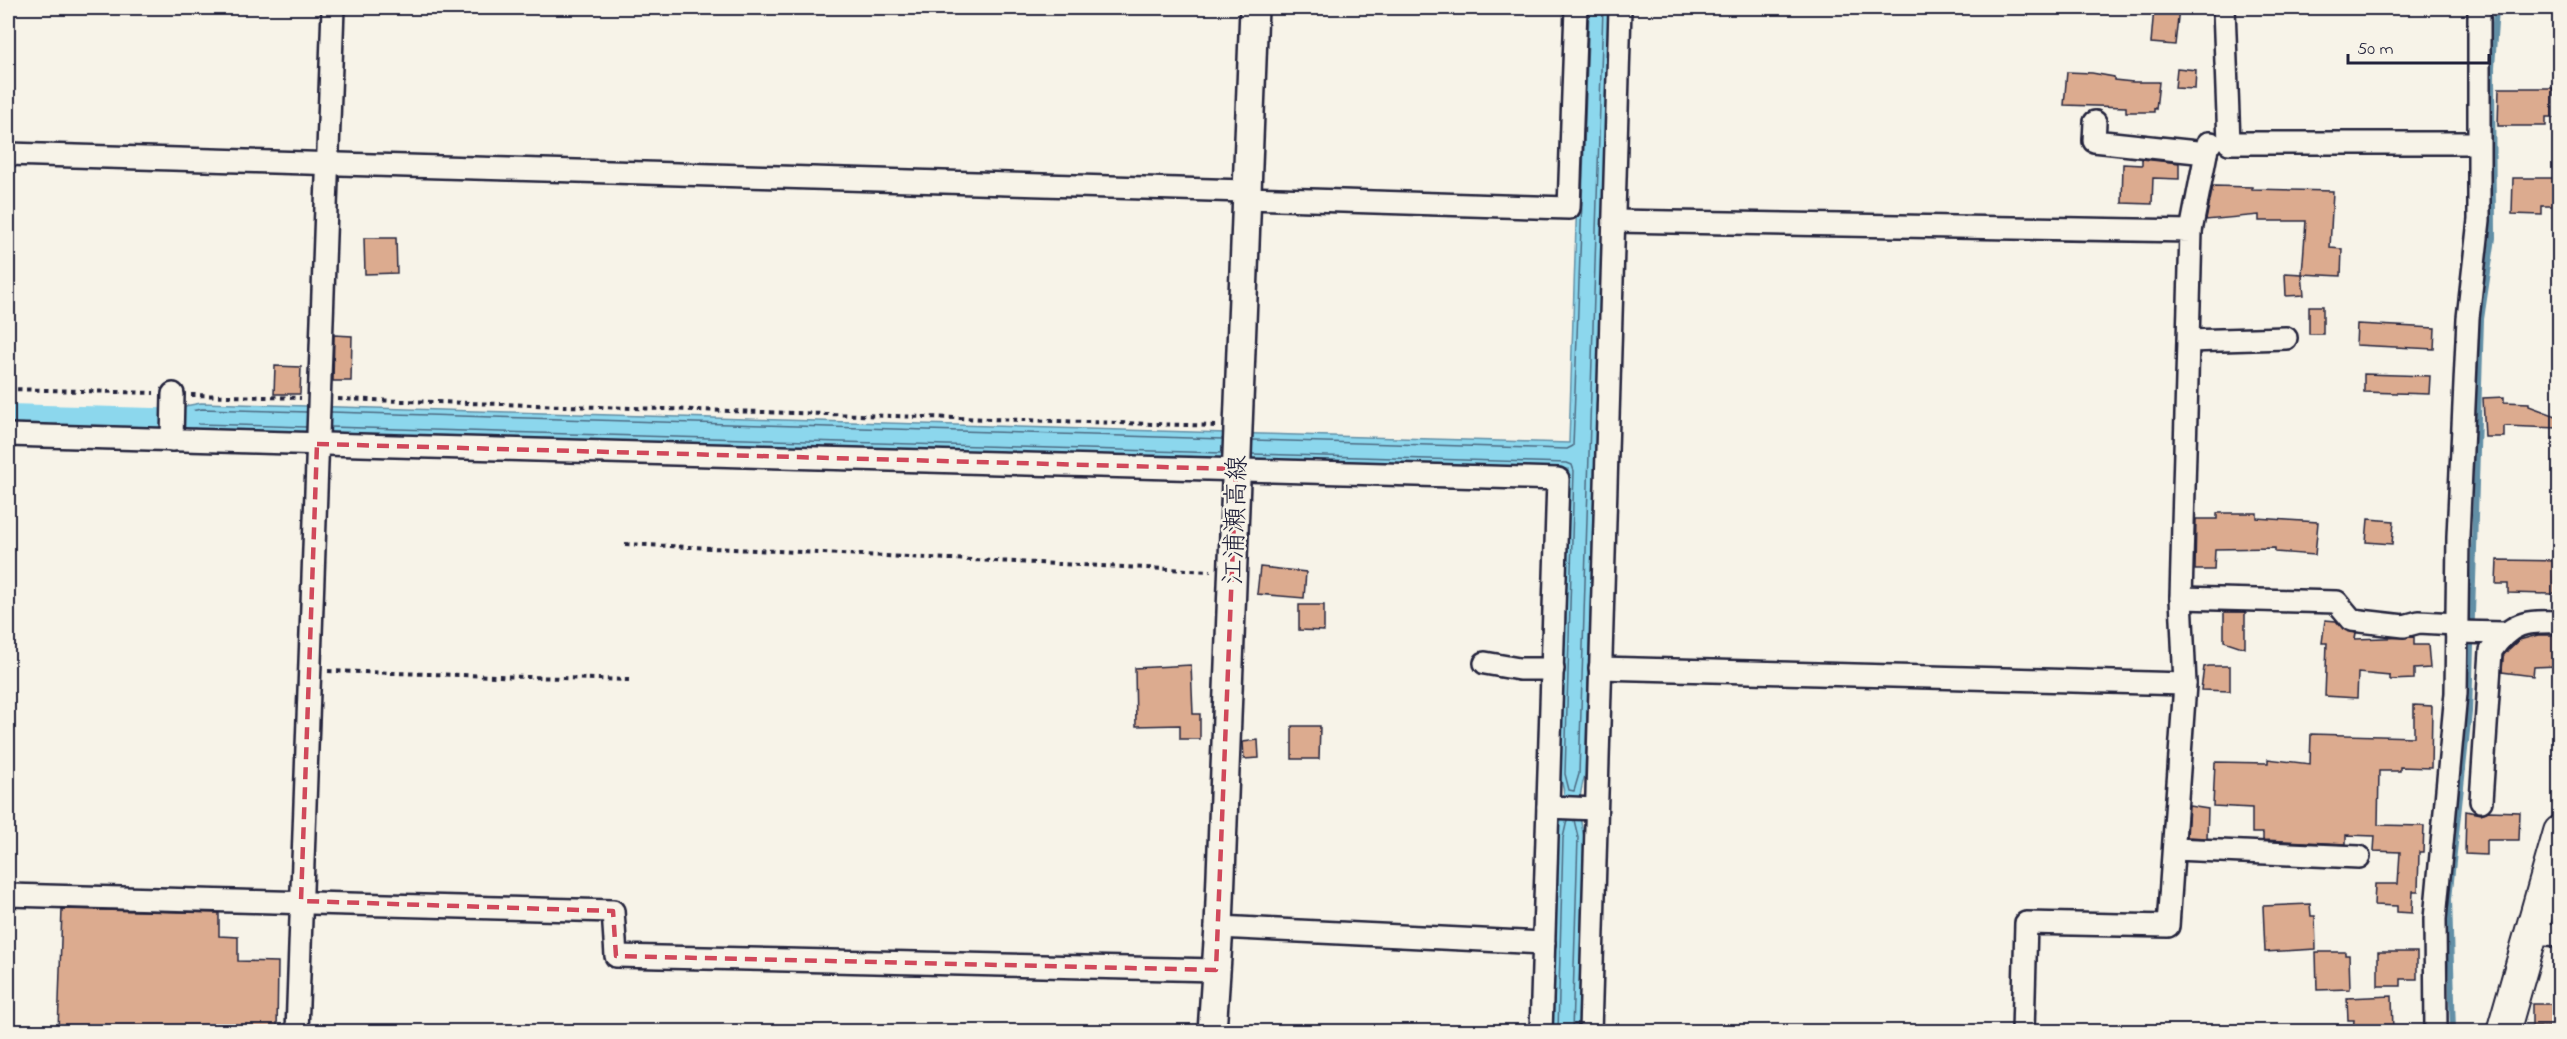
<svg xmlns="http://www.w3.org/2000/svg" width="2567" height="1039" viewBox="0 0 2567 1039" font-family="'Indie Flower','Klee One',sans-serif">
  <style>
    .water { fill: #8cd7ed; stroke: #628fa6; stroke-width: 1.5 }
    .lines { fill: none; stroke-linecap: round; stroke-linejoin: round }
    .shore { stroke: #4c6a82; stroke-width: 1.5 }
    .stream { stroke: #628fa6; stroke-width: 6 }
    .canal { stroke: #8cd7ed; stroke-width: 20 }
    .building { fill: #dcab8f; stroke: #22223b; stroke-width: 1.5 }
    .minor-casing { stroke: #22223b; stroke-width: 26 }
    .major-casing { stroke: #22223b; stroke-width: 32 }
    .highway-casing { stroke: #22223b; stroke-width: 36 }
    .path { stroke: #22223b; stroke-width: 4; stroke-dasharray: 4.5 4.5; stroke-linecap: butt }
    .minor { stroke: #f7f3e8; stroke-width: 21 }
    .major { stroke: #f7f3e8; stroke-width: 27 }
    .highway { stroke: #f7f3e8; stroke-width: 32 }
    .marked { fill: none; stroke: #d1495b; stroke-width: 4.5; stroke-dasharray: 12 8; stroke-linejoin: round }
    .labels { text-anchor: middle; stroke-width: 5; stroke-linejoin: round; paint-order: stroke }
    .street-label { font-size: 26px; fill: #22223b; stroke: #f7f3e8 }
  </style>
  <rect width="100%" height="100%" fill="#f7f3e8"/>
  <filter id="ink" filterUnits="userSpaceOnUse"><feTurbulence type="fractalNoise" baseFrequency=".0167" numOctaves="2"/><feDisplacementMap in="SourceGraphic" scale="12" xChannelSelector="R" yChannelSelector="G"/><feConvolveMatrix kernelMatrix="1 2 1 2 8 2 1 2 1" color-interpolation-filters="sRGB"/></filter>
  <g filter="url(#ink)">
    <!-- water -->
    <path class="water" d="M 1583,8 L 1609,8 L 1585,775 C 1578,797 1578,814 1584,836 L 1578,1031 L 1552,1031 L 1557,837 C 1561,817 1571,790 1556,772 L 1560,771 L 1568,469 L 197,429 L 185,425 L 164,425 L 164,405 L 185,406 L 201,403 L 1569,443 Z"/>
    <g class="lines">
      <!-- shore -->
      <g class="shore">
        <path d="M 185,412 L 202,409 L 307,412"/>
        <path d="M 331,412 L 1223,439"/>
        <path d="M 184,419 L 199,424 L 306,427"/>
        <path d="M 330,427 L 1222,453"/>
        <path d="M 1253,440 L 1567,449 L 1573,446 L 1589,8"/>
        <path d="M 1252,454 L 1567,463 L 1572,465 L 1574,471 L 1565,774 L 1569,790 L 1574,791 L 1579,774 L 1603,8"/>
        <path d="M 1558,1032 L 1563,838 L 1567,820"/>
        <path d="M 1572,1032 L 1578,837 L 1574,820"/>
      </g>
      <!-- stream -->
      <path class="stream" d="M 2453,1032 L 2449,899 L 2469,712 L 2481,319 L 2493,238 L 2492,67 L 2496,8"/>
      <!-- canal -->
      <path class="canal" d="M 8,414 L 189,419"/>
    </g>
    <!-- building -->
    <g class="building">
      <path d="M 2154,8 L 2179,8 L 2175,45 L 2151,43 Z"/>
      <path d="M 2177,68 L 2196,70 L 2195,89 L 2175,88 Z"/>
      <path d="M 2067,72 L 2092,73 L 2114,77 L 2114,80 L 2133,82 L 2159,82 L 2156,109 L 2154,108 L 2154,112 L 2126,112 L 2126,107 L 2064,105 Z"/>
      <path d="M 2499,88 L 2553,88 L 2553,117 L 2546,117 L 2546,126 L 2498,126 Z"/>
      <path d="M 2142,159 L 2179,163 L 2179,179 L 2153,178 L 2152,204 L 2122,203 L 2123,164 L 2142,165 Z"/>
      <path d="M 2513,178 L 2559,178 L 2559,206 L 2542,206 L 2542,215 L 2512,214 Z"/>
      <path d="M 2213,186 L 2252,187 L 2252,189 L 2333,191 L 2330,248 L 2342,249 L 2341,276 L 2302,274 L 2306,221 L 2259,221 L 2259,215 L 2206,220 Z"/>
      <path d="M 364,238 L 396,238 L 397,273 L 365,274 Z"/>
      <path d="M 2285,273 L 2302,274 L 2304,295 L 2286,296 Z"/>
      <rect x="2309" y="306" width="14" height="28"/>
      <path d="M 2357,324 L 2435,328 L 2434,349 L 2356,345 Z"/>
      <path d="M 334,335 L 352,336 L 351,381 L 333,381 Z"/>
      <path d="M 275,366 L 301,367 L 300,394 L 274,394 Z"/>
      <path d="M 2364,374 L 2430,376 L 2429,394 L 2364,392 Z"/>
      <path d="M 2504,397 L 2504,402 L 2529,403 L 2529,406 L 2559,417 L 2559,428 L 2504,426 L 2504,437 L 2485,437 L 2483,398 Z"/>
      <path d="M 2217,513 L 2257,513 L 2257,518 L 2318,522 L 2315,555 L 2275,552 L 2275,548 L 2215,549 L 2214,570 L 2195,570 L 2196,519 L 2217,519 Z"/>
      <path d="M 2368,519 L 2394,521 L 2392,544 L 2366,542 Z"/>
      <path d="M 2497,560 L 2559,561 L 2559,576 L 2554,576 L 2555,592 L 2552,594 L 2508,593 L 2508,584 L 2496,584 Z"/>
      <path d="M 1260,567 L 1306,572 L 1304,598 L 1257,594 Z"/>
      <path d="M 1299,605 L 1324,605 L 1324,631 L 1299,630 Z"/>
      <path d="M 2224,612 L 2245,612 L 2245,648 L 2224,641 Z"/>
      <path d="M 2325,620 L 2336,621 L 2343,629 L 2356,633 L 2355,639 L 2414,637 L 2414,645 L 2428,645 L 2430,668 L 2414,669 L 2414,679 L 2390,680 L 2390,676 L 2358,673 L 2357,698 L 2325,696 L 2327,643 L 2322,643 Z"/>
      <path d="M 2538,635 L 2557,635 L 2557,666 L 2534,667 L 2533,676 L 2502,672 L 2503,656 L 2508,650 L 2519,640 Z"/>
      <path d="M 1191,665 L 1193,714 L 1200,714 L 1200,739 L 1180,739 L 1180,725 L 1136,726 L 1135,668 Z"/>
      <path d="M 2209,666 L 2230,666 L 2230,691 L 2201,690 L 2204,667 Z"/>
      <path d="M 2414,705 L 2432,706 L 2431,768 L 2400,767 L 2400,771 L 2379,771 L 2378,825 L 2424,826 L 2423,852 L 2419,852 L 2418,891 L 2413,891 L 2412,913 L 2397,912 L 2397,906 L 2374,905 L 2375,884 L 2398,884 L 2400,852 L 2374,851 L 2375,836 L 2346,835 L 2346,844 L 2263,840 L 2263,833 L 2252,833 L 2252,808 L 2213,806 L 2215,762 L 2268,763 L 2268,759 L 2310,764 L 2311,734 L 2414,737 Z"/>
      <path d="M 1292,726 L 1320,726 L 1319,759 L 1292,759 Z"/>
      <path d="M 1258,740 L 1259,758 L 1244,759 L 1243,742 Z"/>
      <path d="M 2189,806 L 2208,809 L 2207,838 L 2187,837 Z"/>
      <path d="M 2466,811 L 2481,814 L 2488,811 L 2520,812 L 2519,840 L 2486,840 L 2486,855 L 2465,854 Z"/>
      <path d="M 2310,904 L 2311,916 L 2315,916 L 2316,949 L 2265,952 L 2263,906 Z"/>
      <path d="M 62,909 L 219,913 L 219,936 L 238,937 L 238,961 L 278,962 L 277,1032 L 58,1032 Z"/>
      <path d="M 2316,952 L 2345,952 L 2345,955 L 2349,955 L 2350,989 L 2317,990 Z"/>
      <path d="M 2378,952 L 2417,952 L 2417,979 L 2401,979 L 2401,986 L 2378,986 Z"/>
      <path d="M 2392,996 L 2393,1032 L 2353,1032 L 2354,1020 L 2348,1020 L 2347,998 Z"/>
      <rect x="2532" y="1004" width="27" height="22"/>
    </g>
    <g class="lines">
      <defs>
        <g id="minor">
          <path d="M 2224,8 L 2229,143 L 2478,143"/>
          <path d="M 2095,122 L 2094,141 L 2206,153"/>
          <path d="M 8,154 L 1245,191"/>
          <path d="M 1245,198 L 1569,208 L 1576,8"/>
          <path d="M 1614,221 L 2191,231 L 2181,598 L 2185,684 L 2168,926 L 2026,923 L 2023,1032"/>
          <path d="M 2191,231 L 2208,143 L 2211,143"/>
          <path d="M 2188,341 L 2286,338"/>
          <path d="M 8,435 L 1558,479 L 1541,1032"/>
          <path d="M 172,440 L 173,394"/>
          <path d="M 2181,598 L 2337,602 L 2352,620 L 2404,626 L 2419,622 L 2456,624"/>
          <path d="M 2456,632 L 2504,633"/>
          <path d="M 1485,663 L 1519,669 L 1553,669"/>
          <path d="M 1600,668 L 2185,684"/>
          <path d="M 2481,801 L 2491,651 C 2511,622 2525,621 2560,622"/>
          <path d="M 1548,807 L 1596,809"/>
          <path d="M 2174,849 L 2359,857"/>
          <path d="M 8,895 L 613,911 L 616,956 L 1216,970"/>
          <path d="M 1219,927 L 1544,943"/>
          <path d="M 2532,933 L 2560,935"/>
          <path d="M 297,1032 L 333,8"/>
          <path d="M 1590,1032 L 1620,8"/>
          <path d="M 2436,1032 L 2435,919 L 2456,693 L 2458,536 L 2468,318 L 2479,220 L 2479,8"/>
        </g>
        <path id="major" d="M 1212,1032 L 1219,927 L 1254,8"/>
        <path id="highway" d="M 2503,1032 L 2560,832"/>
      </defs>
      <!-- minor casing -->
      <use href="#minor" class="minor-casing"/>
      <!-- major casing -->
      <use href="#major" class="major-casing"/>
      <!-- highway casing -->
      <use href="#highway" class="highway-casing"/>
      <!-- path -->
      <g class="path">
        <path d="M 8,389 L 154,393"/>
        <path d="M 191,395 L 301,398"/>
        <path d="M 338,399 L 1218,426"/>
        <path d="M 625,544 L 1211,571"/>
        <path d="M 328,671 L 629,680"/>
      </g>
      <!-- minor -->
      <use href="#minor" class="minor"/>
      <!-- major -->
      <use href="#major" class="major"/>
      <!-- highway -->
      <use href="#highway" class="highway"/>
    </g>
  </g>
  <!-- marked area -->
  <path class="marked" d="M 317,444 L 1236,469 L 1216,970 L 616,956 L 613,911 L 301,901 Z"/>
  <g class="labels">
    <!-- street labels -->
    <g class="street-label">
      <text transform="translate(1234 520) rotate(-88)" y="9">江浦瀬高線</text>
    </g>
  </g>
  <!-- margin -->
  <rect width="2567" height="1039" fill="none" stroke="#f7f3e8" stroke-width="30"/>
  <rect x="15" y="15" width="2537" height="1009" fill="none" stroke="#22223b" stroke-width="2" filter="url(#ink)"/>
  <!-- scale -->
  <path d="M2348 54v9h141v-9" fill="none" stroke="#22223b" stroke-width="3"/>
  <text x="2357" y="54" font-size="18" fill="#22223b" stroke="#f7f3e8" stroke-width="4.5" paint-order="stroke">50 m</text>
</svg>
